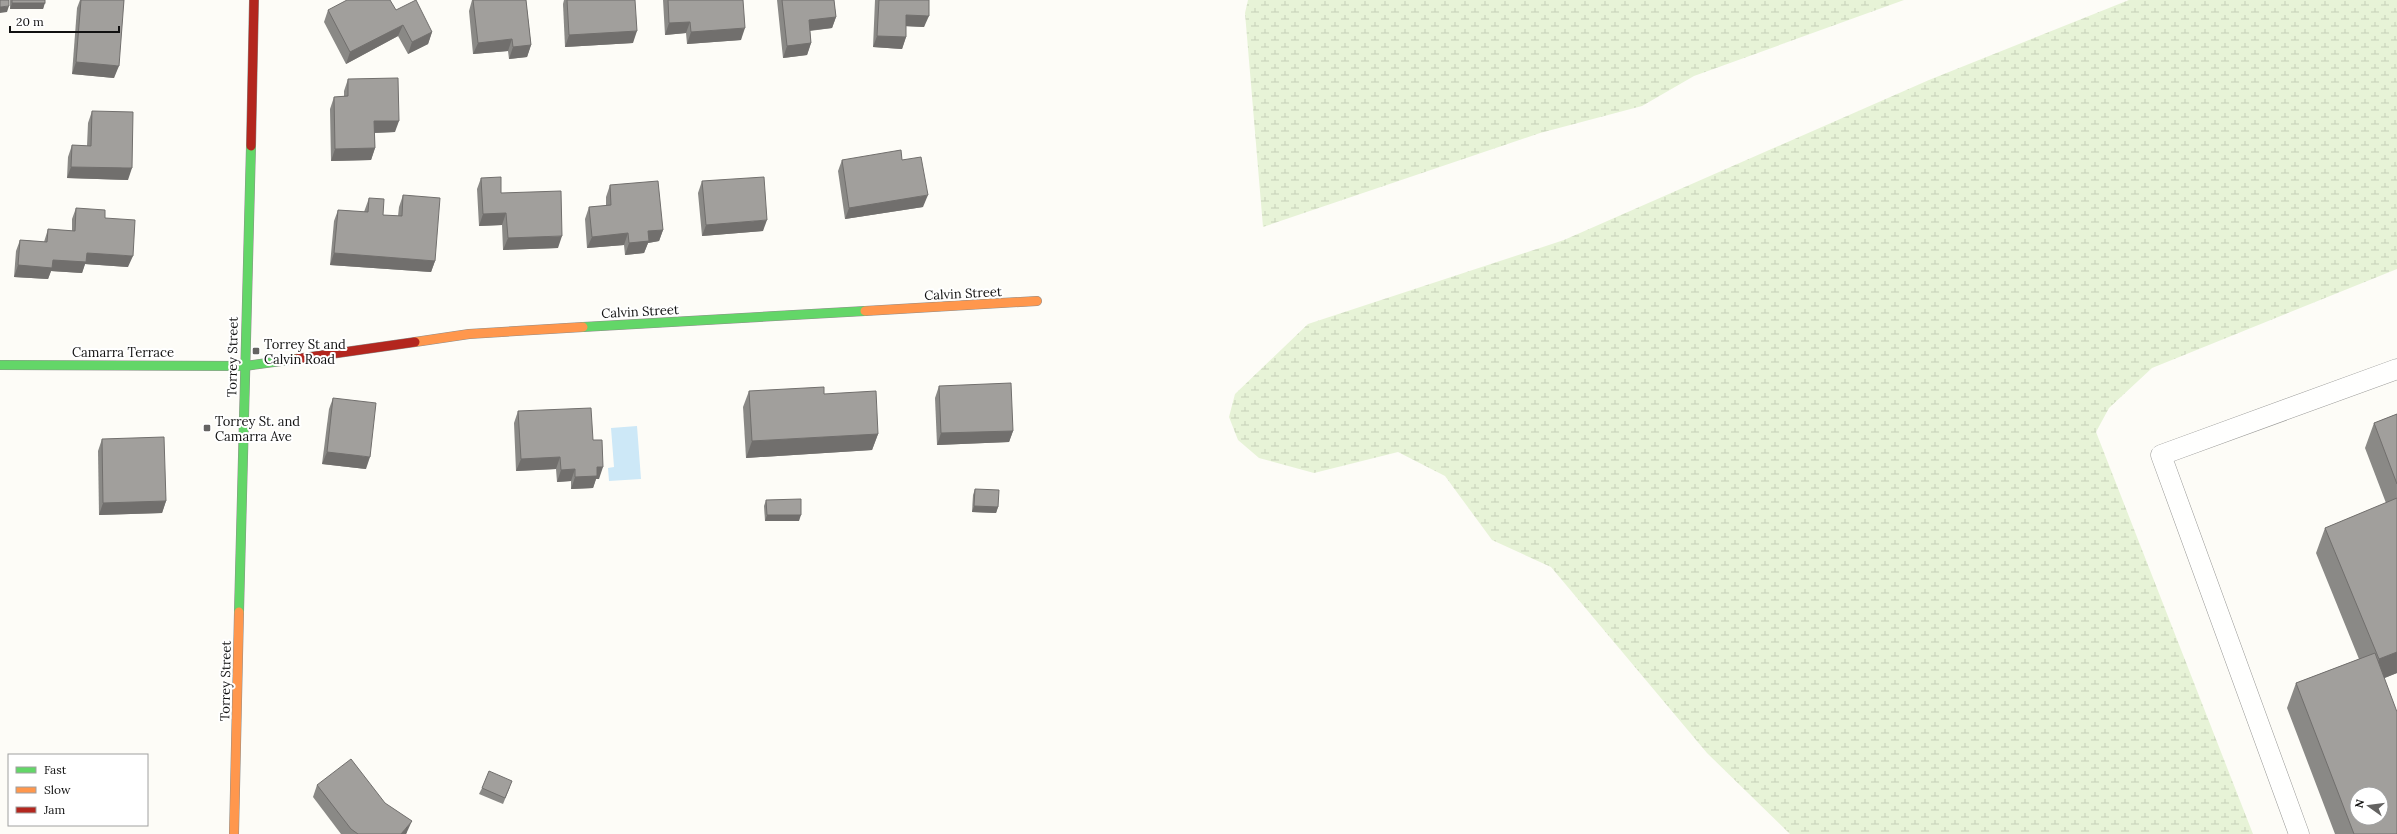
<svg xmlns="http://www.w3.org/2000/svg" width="2397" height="834" viewBox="0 0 2397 834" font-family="Lora,serif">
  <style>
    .wetland { fill: url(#wetland-marsh) }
    .water { fill: #cde8f7 }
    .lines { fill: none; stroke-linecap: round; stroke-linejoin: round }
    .lane-casing { stroke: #979795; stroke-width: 21 }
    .fast-casing { stroke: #8e8d8b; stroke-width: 10 }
    .slow-casing { stroke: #8e8d8b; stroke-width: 10 }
    .jam-casing { stroke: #8e8d8b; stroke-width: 10 }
    .lane { stroke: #fffffe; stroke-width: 20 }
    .fast { stroke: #63d668; stroke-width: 9 }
    .slow { stroke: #ff974d; stroke-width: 9 }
    .jam { stroke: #b3261e; stroke-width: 9 }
    .wall { fill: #8a8986 }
    .shaded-wall { fill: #716f6d }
    .building { fill: #a19f9c; stroke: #716f6d; fill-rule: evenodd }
    .poi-dot { fill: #646362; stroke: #fff; stroke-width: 1.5 }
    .labels { text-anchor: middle; stroke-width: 4; stroke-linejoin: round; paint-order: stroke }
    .street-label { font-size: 13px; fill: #111; stroke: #fff }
    .poi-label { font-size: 13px; fill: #111; stroke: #fff; text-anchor: start }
  </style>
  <defs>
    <pattern id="wetland-marsh" width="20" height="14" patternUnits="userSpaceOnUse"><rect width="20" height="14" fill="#e7f3d7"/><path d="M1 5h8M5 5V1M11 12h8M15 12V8" fill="none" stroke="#c5cfb8"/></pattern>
  </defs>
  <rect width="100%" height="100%" fill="#fdfcf7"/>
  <!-- wetland -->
  <g class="wetland">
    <path d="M 1248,0 L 1904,0 L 1694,76 L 1642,106 L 1540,133 L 1263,227 L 1245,13 Z"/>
    <path d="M 2129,0 L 2397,0 L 2397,269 L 2152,368 L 2109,408 L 2096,432 L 2253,834 L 1790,834 L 1707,753 L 1551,567 L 1492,540 L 1445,476 L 1398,452 L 1314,473 L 1259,458 L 1238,440 L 1229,417 L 1235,394 L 1308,324 L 1564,240 L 1929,80 Z"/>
  </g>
  <!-- water -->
  <path class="water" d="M 637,426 L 641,479 L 609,481 L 608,468 L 614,467 L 611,428 Z"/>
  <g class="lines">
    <defs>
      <path id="lane" d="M 2299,834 L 2161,455 L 2397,369"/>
      <g id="fast">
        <path d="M 583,327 L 865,311"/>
        <path d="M 0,365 L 245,366 L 296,359"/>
        <path d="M 239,612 L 251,146"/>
      </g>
      <g id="slow">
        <path d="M 865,311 L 1037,301"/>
        <path d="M 415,342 L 469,334 L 583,327"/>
        <path d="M 234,834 L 239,612"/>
      </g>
      <g id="jam">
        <path d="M 251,146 L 254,0"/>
        <path d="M 296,359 L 415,342"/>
      </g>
    </defs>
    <!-- lane casing -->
    <use href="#lane" class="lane-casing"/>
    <!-- fast casing -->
    <use href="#fast" class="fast-casing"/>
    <!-- slow casing -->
    <use href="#slow" class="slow-casing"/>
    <!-- jam casing -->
    <use href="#jam" class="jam-casing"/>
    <!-- lane -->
    <use href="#lane" class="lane"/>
    <!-- fast -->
    <use href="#fast" class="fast"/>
    <!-- slow -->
    <use href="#slow" class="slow"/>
    <!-- jam -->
    <use href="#jam" class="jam"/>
  </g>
  <!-- wall -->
  <g class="wall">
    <path d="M 10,0 L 45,0 L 43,9 L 10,9 Z"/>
    <path d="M 80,0 L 124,0 L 114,78 L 72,74 L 77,8 Z"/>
    <path d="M 472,0 L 526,0 L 531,45 L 527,57 L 509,59 L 508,51 L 473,54 L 469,11 Z"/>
    <path d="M 564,0 L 635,0 L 633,43 L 565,47 L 563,4 Z"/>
    <path d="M 663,0 L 743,0 L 741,40 L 687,44 L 686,33 L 665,35 Z"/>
    <path d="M 777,0 L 834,0 L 836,17 L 832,28 L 810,31 L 811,43 L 807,55 L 783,58 Z"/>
    <path d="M 875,0 L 929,0 L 924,27 L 906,26 L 906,37 L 902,49 L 873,47 Z"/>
    <path d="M 328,10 L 396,10 L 432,32 L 428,44 L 408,54 L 398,36 L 346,64 L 324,22 Z"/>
    <path d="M 348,79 L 395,132 L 375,133 L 375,148 L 371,160 L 331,161 L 330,109 L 334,97 L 344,96 L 344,91 Z"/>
    <path d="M 92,111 L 128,180 L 67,178 L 68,157 L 72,145 L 87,146 L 88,123 Z"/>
    <path d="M 842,160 L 902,160 L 923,207 L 845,219 L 838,171 Z"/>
    <path d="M 481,178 L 501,193 L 558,248 L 503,250 L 502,225 L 479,226 L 477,189 Z"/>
    <path d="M 702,181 L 763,231 L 702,236 L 698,193 Z"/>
    <path d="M 610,185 L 663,230 L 659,241 L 648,243 L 644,253 L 625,255 L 624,245 L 587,248 L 585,219 L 589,207 L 606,206 L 606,197 Z"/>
    <path d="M 403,195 L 435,261 L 431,272 L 330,265 L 334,221 L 338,210 L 364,212 L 369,198 L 383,215 L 398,216 L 399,207 Z"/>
    <path d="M 76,208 L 105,218 L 128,267 L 85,264 L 82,273 L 51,271 L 48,279 L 14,277 L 16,251 L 20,240 L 44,242 L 48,229 L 72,231 L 72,219 Z"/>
    <path d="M 939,386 L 1013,431 L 1009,442 L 937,445 L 935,398 Z"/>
    <path d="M 749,391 L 824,394 L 878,434 L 872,450 L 746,458 L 743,407 Z"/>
    <path d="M 333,398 L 366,469 L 322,464 L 329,409 Z"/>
    <path d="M 518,411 L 593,440 L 599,479 L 596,479 L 593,488 L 571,489 L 571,481 L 557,482 L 556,469 L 516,471 L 514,423 Z"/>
    <path d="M 2397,414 L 2397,673 L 2384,678 L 2397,834 L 2335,834 L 2287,708 L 2296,683 L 2359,659 L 2316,553 L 2325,528 L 2386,503 L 2365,448 L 2374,423 Z"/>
    <path d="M 102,439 L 166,501 L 162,513 L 99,515 L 98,451 Z"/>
    <path d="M 975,489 L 998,507 L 996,513 L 972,512 L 973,495 Z"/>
    <path d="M 766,500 L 799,521 L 765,521 L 764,506 Z"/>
    <path d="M 317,785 L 407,832 L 406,834 L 341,834 L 313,797 Z"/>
    <path d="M 510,787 L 503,804 L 479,794 L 482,788 Z"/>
  </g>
  <!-- shaded-wall -->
  <g class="shaded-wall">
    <path d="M 12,3 L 45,3 L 43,9 L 10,9 Z"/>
    <path d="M 9,6 L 7,12 L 0,13 L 0,7 Z"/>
    <path d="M 906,15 L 929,16 L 924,27 L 902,26 Z"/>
    <path d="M 836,17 L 832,28 L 805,31 L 809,20 Z"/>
    <path d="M 690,22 L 686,33 L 665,35 L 669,23 Z"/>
    <path d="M 403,25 L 398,36 L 346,64 L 350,52 Z"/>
    <path d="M 745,28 L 741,40 L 687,44 L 691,32 Z"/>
    <path d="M 637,31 L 633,43 L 565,47 L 569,35 Z"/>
    <path d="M 432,32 L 428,44 L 408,54 L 412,42 Z"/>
    <path d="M 877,36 L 906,37 L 902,49 L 873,47 Z"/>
    <path d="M 512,39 L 508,51 L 473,54 L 478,43 Z"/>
    <path d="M 811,43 L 807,55 L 783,58 L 787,46 Z"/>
    <path d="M 531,45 L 527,57 L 509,59 L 513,47 Z"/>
    <path d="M 76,62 L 119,66 L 114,78 L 72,74 Z"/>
    <path d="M 374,121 L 399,121 L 395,132 L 370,133 Z"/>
    <path d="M 375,148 L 371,160 L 331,161 L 335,149 Z"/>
    <path d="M 71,167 L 132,168 L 128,180 L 67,178 Z"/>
    <path d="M 928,195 L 923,207 L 845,219 L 849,208 Z"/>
    <path d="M 506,213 L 502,225 L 479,226 L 483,214 Z"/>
    <path d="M 767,220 L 763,231 L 702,236 L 706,225 Z"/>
    <path d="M 663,230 L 659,241 L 648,243 L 644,253 L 625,255 L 629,243 L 648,231 Z"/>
    <path d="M 628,233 L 624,245 L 587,248 L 592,237 Z"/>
    <path d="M 562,236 L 558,248 L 503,250 L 508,238 Z"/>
    <path d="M 87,253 L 133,256 L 128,267 L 85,264 L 82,273 L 51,271 L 48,279 L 14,277 L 18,265 L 53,260 Z"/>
    <path d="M 334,253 L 435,261 L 431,272 L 330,265 Z"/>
    <path d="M 1013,431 L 1009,442 L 937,445 L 941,433 Z"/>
    <path d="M 878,434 L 872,450 L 746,458 L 752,441 Z"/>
    <path d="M 327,452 L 370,457 L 366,469 L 322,464 Z"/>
    <path d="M 560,457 L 556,469 L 516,471 L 521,459 Z"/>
    <path d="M 597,467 L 603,467 L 599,479 L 596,479 L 593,488 L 571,489 L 575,477 Z"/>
    <path d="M 575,469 L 571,481 L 557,482 L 561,470 Z"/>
    <path d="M 166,501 L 162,513 L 99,515 L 103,503 Z"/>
    <path d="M 974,506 L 998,507 L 996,513 L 972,512 Z"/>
    <path d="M 767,515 L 801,515 L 799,521 L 765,521 Z"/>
    <path d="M 2397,652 L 2397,673 L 2370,684 L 2379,659 Z"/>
    <path d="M 412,821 L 407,832 L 406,834 L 401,834 Z"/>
  </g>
  <!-- building -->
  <g class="building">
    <path d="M 0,0 L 9,0 L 9,6 L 0,7 Z"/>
    <rect x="12" y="0" width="33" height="3"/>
    <path d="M 81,0 L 124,0 L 119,66 L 76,62 Z"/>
    <path d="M 347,0 L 390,0 L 396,10 L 416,0 L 432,32 L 412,42 L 403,25 L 350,52 L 328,10 Z"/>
    <path d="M 473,0 L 526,0 L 531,45 L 513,47 L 512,39 L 478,43 Z"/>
    <path d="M 567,0 L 635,0 L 637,31 L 569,35 Z"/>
    <path d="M 668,0 L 743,0 L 745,28 L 691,32 L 690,22 L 669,23 Z"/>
    <path d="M 782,0 L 834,0 L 836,17 L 809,20 L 811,43 L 787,46 Z"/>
    <path d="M 879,0 L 929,0 L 929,16 L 906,15 L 906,37 L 877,36 Z"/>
    <path d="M 398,78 L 399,121 L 374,121 L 375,148 L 335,149 L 334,97 L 348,96 L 348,79 Z"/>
    <path d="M 92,111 L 133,112 L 132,168 L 71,167 L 72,145 L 91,146 Z"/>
    <path d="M 901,150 L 902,160 L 921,157 L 928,195 L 849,208 L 842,160 Z"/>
    <path d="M 501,177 L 501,193 L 561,191 L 562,236 L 508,238 L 506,213 L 483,214 L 481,178 Z"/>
    <path d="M 764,177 L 767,220 L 706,225 L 702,181 Z"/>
    <path d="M 658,181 L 663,230 L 648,231 L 649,241 L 629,243 L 628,233 L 592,237 L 589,207 L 611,205 L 610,185 Z"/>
    <path d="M 403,195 L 440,198 L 435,261 L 334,253 L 338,210 L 368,212 L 369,198 L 384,199 L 383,215 L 402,216 Z"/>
    <path d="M 76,208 L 105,210 L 105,218 L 135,220 L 133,256 L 87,253 L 86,262 L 53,260 L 52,268 L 18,265 L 20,240 L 47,242 L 48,229 L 75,231 Z"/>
    <path d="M 1011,383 L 1013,431 L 941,433 L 939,386 Z"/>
    <path d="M 824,387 L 824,394 L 876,391 L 878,434 L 752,441 L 749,391 Z"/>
    <path d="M 333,398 L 376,403 L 370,457 L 327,452 Z"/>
    <path d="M 591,408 L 593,440 L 602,440 L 603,467 L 597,467 L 597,476 L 575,477 L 575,469 L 561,470 L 560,457 L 521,459 L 518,411 Z"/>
    <path d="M 2397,414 L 2397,484 L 2374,423 Z"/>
    <path d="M 164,437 L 166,501 L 103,503 L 102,439 Z"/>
    <path d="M 975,489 L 999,490 L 998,507 L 974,506 Z"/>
    <path d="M 2397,498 L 2397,652 L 2379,659 L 2325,528 Z"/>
    <path d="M 801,499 L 801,515 L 767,515 L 766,500 Z"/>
    <path d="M 2375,653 L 2397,712 L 2397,834 L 2354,834 L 2296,683 ZM 2357,794 L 2381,794 L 2381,818 L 2357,818 Z"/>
    <path d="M 351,759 L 385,803 L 412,821 L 401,834 L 358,834 L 351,829 L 317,785 Z"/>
    <path d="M 489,771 L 512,781 L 505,798 L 482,788 Z"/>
  </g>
  <!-- markers -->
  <g class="poi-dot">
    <rect x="252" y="347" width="8" height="8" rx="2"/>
    <rect x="203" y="424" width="8" height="8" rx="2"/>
  </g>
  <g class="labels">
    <!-- street labels -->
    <g class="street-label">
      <text transform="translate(963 293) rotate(-3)" y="5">Calvin Street</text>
      <text transform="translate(640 311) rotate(-3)" y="5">Calvin Street</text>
      <text x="123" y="357">Camarra Terrace</text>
      <text transform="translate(232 357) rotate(-89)" y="5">Torrey Street</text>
      <text transform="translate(225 681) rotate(-89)" y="5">Torrey Street</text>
    </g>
    <!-- poi labels -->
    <g class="poi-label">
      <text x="264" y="349">Torrey St and<tspan x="264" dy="15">Calvin Road</tspan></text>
      <text x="215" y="426">Torrey St. and<tspan x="215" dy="15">Camarra Ave</tspan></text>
    </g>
  </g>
  <!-- legend -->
  <rect x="8" y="754" width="140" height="72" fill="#ffffff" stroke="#a0a0a0"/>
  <rect x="16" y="767" width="20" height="6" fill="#63d668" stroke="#a0a0a0"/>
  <text x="44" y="774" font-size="12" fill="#111111">Fast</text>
  <rect x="16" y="787" width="20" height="6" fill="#ff974d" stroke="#a0a0a0"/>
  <text x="44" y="794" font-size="12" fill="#111111">Slow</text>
  <rect x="16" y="807" width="20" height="6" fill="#b3261e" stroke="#a0a0a0"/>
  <text x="44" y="814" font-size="12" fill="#111111">Jam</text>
  <!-- north arrow -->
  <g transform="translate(2369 806) rotate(284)"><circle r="19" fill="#ffffff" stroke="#a0a0a0"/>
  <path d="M0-3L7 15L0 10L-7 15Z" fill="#646362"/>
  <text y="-6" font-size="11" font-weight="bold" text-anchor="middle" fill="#111111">N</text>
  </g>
  <!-- scale -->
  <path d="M10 26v6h109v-6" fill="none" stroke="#111111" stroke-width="2"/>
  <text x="16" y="26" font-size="12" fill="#111111" stroke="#ffffff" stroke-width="3" paint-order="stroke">20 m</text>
</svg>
